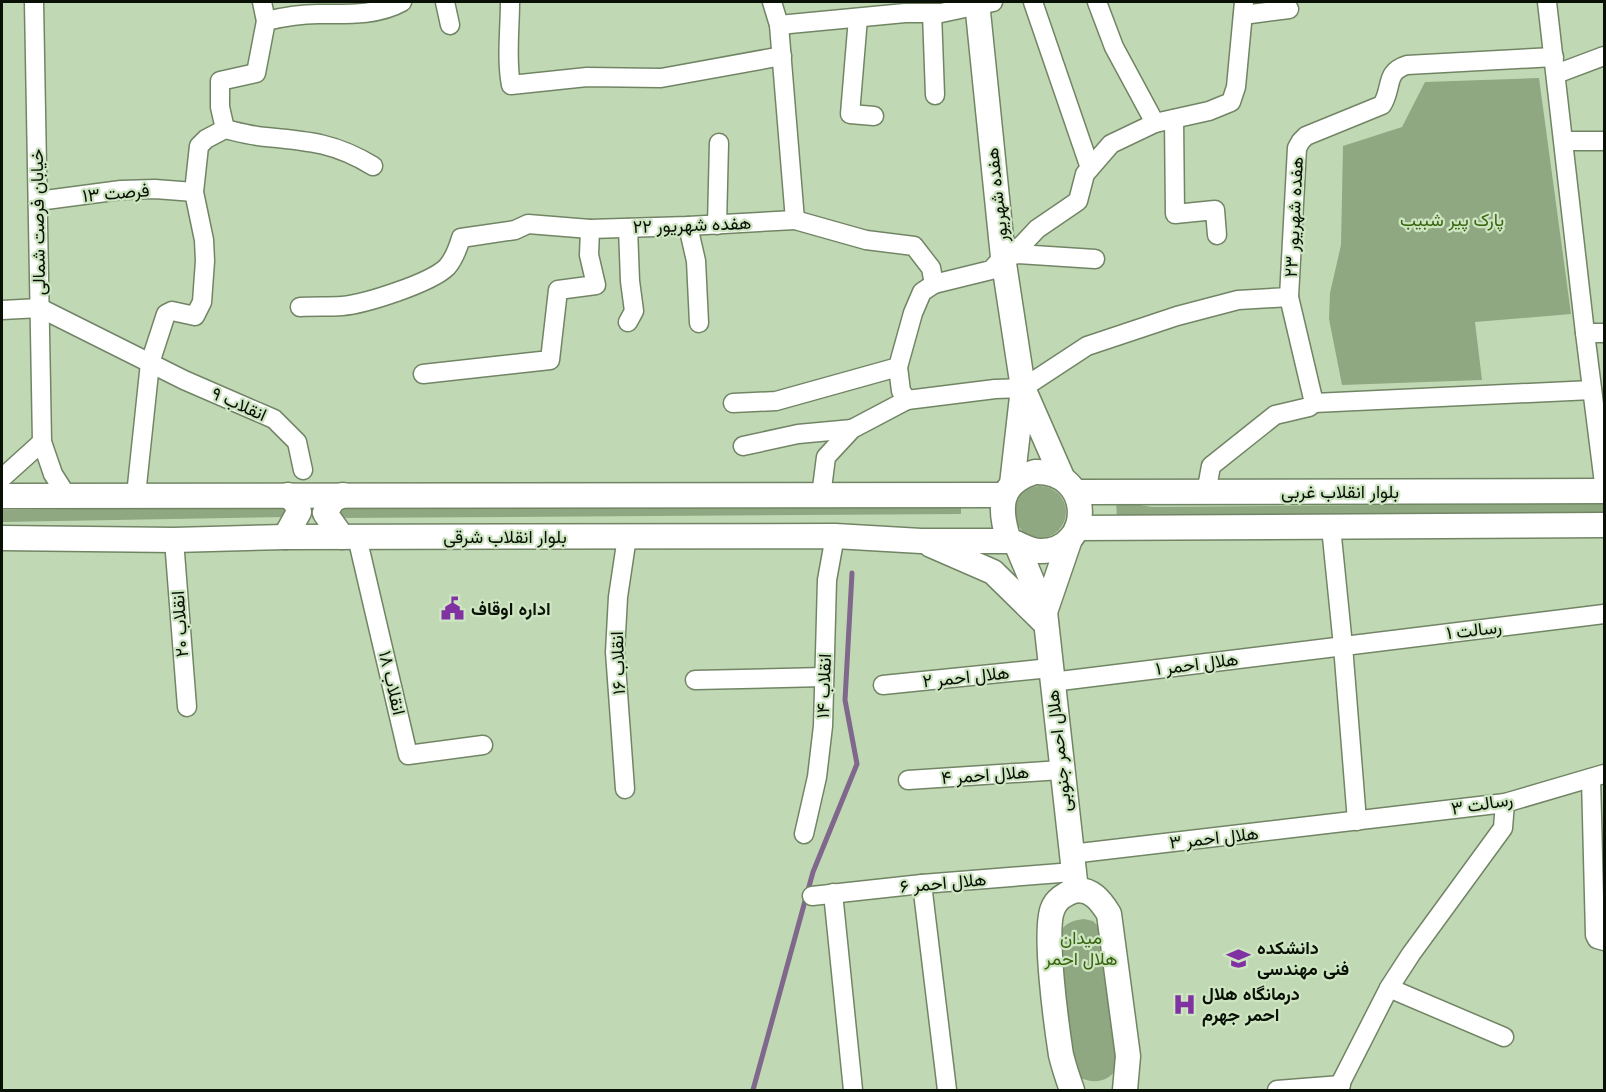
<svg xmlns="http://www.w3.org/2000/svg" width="1606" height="1092" viewBox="0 0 1606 1092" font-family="Montserrat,Vazirmatn,sans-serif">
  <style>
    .green { fill: #8fa881 }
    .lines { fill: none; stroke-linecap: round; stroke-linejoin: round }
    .stream { stroke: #80678c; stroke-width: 5 }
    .minor-casing { stroke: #718565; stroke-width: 21 }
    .major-casing { stroke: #718565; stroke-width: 27 }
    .minor { stroke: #fff; stroke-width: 18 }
    .major { stroke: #fff; stroke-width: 24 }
    .labels { text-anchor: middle; stroke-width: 4.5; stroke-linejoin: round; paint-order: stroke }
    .street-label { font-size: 18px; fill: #091005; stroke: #cee5c2 }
    .park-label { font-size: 18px; fill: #37640e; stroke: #cee5c2 }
    .poi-label { font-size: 18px; font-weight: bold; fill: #091005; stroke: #cee5c2; text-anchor: start }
  </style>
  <rect width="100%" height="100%" fill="#c1d8b5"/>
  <!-- green -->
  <g class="green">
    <path d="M 1539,78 L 1571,314 L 1475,322 L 1482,380 L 1342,385 L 1329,319 L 1330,293 L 1341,245 L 1343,146 L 1402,127 L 1425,82 Z"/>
    <circle cx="1040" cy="512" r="26"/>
    <path d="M 1116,501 L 1152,507 L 1604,503 L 1604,513 L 1117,519 Z"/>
    <path d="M 961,504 L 961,514 L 336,518 L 336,508 Z"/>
    <path d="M 289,506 L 288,517 L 2,522 L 2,510 Z"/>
    <path d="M 1084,919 L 1093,921 L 1099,927 L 1119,1063 C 1112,1082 1095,1085 1078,1077 L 1074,1068 L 1056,943 C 1060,927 1067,921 1084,919 Z"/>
  </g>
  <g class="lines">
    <!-- stream -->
    <path class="stream" d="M 753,1090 L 813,872 L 857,764 L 845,700 L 852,573"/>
    <defs>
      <g id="minor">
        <path d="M 34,2 L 42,442 L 53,474 L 67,496"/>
        <path d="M 262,2 L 266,21"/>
        <path d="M 445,2 L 450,25"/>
        <path d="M 510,2 C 510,29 506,59 511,85 L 587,77 L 661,78 L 782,56"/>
        <path d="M 772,2 L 779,25 L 795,220 L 866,240 L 914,246 L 931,268 L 934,284 L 991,270 L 1003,257 L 1022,245 L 1037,229 L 1078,201 L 1085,174 L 1111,144 L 1155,123 L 1209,111 L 1231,102 L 1236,87 L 1244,2"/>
        <path d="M 1033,2 L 1090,168"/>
        <path d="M 1097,2 L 1114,47 L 1155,123"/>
        <path d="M 1547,2 L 1585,333 L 1604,483"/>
        <path d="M 932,13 L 935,95"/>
        <path d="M 1243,15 L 1289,9"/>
        <path d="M 858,18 L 850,114 L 874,116"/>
        <path d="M 779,25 L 905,13 L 941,13 L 993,2"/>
        <path d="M 1556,74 L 1604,56"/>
        <path d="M 1174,119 L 1175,214 L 1215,210 L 1217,235"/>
        <path d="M 225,129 C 238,132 252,136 266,137 C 309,141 335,143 373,166"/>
        <path d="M 1564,141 L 1604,141"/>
        <path d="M 38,201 L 121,190 L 155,189 L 194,192"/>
        <path d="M 717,225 L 719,143"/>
        <path d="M 688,226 L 696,261 L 699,323"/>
        <path d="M 628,228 L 630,281 L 634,311 L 628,322"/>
        <path d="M 1005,257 L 1018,254 L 1095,259"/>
        <path d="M 300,307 C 314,306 328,307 342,306 C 365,304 431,283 447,267 C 454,259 458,248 461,238 L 515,230 L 528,224 L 590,229 L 688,226 L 795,220"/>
        <path d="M 2,310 L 40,308 L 184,380 L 274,419 L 297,442 L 303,470"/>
        <path d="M 1585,333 L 1604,333"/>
        <path d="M 898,367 L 901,391 L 907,400 L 995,389 L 1023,388 L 1087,346 L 1177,316 L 1238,300 L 1289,297 L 1297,148 L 1301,141 L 1306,136 L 1382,105 C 1393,88 1384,72 1407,65 L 1554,57"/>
        <path d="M 423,374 L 550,360 L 558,290 L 596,285 L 589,255 L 590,229"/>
        <path d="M 733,403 L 776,401 L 898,367 L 913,313 L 922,292 L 934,284"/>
        <path d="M 1314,403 L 1592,390"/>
        <path d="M 743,446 L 798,434 L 852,429"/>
        <path d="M 2,478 L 42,442"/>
        <path d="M 1206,493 L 1211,466 L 1275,415 L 1309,407 L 1314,403 L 1289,297"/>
        <path d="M 136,495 L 150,363 L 166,314 L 172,311 L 195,316 L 202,302 L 205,261 L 204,240 L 194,192 L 199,146 L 206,139 L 225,129 L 220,107 L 220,81 L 256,73 L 266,21 C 283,17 300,14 318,14 C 346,14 377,16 402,2"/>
        <path d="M 821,496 L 826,457 L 852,429 L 907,400"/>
        <path d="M 1331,527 L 1343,646 L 1357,821"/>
        <path d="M 357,537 L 408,755 L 483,745"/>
        <path d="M 174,540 L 187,707"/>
        <path d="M 695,680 L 824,677"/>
        <path d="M 1052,682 L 1604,614"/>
        <path d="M 883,685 L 1050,668"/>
        <path d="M 1591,778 L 1595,935 L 1597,939 L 1604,941"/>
        <path d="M 908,780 L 1061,770"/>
        <path d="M 625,789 L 615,652 L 618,597 L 627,537"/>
        <path d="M 804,834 L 817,777 L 823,726 L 827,580 L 835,536"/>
        <path d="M 1071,854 L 1505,803 L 1604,774"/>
        <path d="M 922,884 L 947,1090"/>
        <path d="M 833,893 L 853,1090"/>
        <path d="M 812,896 L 922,884 L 1073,872"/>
        <path d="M 1389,988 L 1504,1037"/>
        <path d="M 1277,1090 L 1341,1085"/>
        <path d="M 1337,1090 L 1389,988 L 1411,954 L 1503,828 L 1505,803"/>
      </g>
      <g id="major">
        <path d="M 977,2 L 1003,257 L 1023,388"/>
        <path d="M 1035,472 C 1094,470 1094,552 1040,551 C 1028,551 1020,543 1009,541 C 999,510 997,483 1035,472 Z"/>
        <path d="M 1012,484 L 1023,388 L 1062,477"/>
        <path d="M 1076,492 L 1604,491"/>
        <path d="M 2,496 L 1005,495"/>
        <path d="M 1077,528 L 1604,525"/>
        <path d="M 285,537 L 299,512 L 296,503 L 288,495"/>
        <path d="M 342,537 L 325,513 L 333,500 L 343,495"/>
        <path d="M 2,538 L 174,540 L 285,537 L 835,536 L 921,541 L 1009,541"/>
        <path d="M 1016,543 L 1045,612 L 1070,539"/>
        <path d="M 931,545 L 993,572 L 1046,624"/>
        <path d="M 1045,612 L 1076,890"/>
        <path d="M 1072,1090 C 1068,1079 1064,1067 1061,1055 C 1057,1029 1043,930 1053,908 C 1056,900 1065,894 1073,891 C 1091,887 1101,901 1109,914 L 1128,1056 L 1125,1090"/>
      </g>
    </defs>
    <!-- minor casing -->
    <use href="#minor" class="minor-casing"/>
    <!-- major casing -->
    <use href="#major" class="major-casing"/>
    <!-- minor -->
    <use href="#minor" class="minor"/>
    <!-- major -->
    <use href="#major" class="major"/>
  </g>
  <!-- icons -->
  <defs>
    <symbol id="civic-bare" viewBox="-9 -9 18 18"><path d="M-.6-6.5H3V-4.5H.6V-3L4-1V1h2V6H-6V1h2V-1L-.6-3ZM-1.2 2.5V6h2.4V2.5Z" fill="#8132a2" stroke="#cee5c2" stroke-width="2.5" paint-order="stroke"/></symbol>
    <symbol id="university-bare" viewBox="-9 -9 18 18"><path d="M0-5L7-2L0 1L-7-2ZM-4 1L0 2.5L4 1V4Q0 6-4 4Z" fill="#8132a2" stroke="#cee5c2" stroke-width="2.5" paint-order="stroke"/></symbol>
    <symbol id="hospital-bare" viewBox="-9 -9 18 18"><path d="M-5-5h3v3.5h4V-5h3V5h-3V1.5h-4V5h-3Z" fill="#8132a2" stroke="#cee5c2" stroke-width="2.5" paint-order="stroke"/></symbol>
  </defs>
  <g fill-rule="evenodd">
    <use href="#civic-bare" x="436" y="592" width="33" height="33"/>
    <use href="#university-bare" x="1222" y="942" width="33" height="33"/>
    <use href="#hospital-bare" x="1168" y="988" width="33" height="33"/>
  </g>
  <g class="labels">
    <!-- street labels -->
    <g class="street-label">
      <text transform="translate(116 193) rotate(-5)" y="6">فرصت ۱۳</text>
      <text transform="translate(997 195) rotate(-96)" y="6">هفده شهریور</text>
      <text transform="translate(1294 217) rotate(-87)" y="6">هفده شهریور ۲۳</text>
      <text transform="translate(38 222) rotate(-91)" y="6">خیابان فرصت شمالی</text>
      <text transform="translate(692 225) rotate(-2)" y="6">هفده شهریور ۲۲</text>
      <text transform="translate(239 404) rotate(24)" y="6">انقلاب ۹</text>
      <text x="1340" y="498">بلوار انقلاب غربی</text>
      <text x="505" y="543">بلوار انقلاب شرقی</text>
      <text transform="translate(180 624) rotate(-94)" y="6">انقلاب ۲۰</text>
      <text transform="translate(1474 630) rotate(-7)" y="6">رسالت ۱</text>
      <text transform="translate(618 663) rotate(-92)" y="6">انقلاب ۱۶</text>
      <text transform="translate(1197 664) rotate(-7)" y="6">هلال احمر ۱</text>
      <text transform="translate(966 677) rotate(-6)" y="6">هلال احمر ۲</text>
      <text transform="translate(392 683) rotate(77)" y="6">انقلاب ۱۸</text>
      <text transform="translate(824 686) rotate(-88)" y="6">انقلاب ۱۴</text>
      <text transform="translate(1059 751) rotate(-96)" y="6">هلال احمر جنوبی</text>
      <text transform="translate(985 775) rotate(-4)" y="6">هلال احمر ۴</text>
      <text transform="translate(1482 804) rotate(-9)" y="6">رسالت ۳</text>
      <text transform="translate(1214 838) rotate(-6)" y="6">هلال احمر ۳</text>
      <text transform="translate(943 883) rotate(-5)" y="6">هلال احمر ۶</text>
    </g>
    <!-- park labels -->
    <g class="park-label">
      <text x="1452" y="226">پارک پیر شبیب</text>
      <text x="1081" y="944">میدان<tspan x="1081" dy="21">هلال احمر</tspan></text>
    </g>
    <!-- poi labels -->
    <g class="poi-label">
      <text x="471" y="615">اداره اوقاف</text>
      <text x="1257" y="954">دانشکده<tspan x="1257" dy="21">فنی مهندسی</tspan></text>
      <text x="1202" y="1000">درمانگاه هلال<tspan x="1202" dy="21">احمر جهرم</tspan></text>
    </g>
  </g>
  <!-- border -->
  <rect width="1606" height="1092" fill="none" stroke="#091005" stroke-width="6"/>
</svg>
